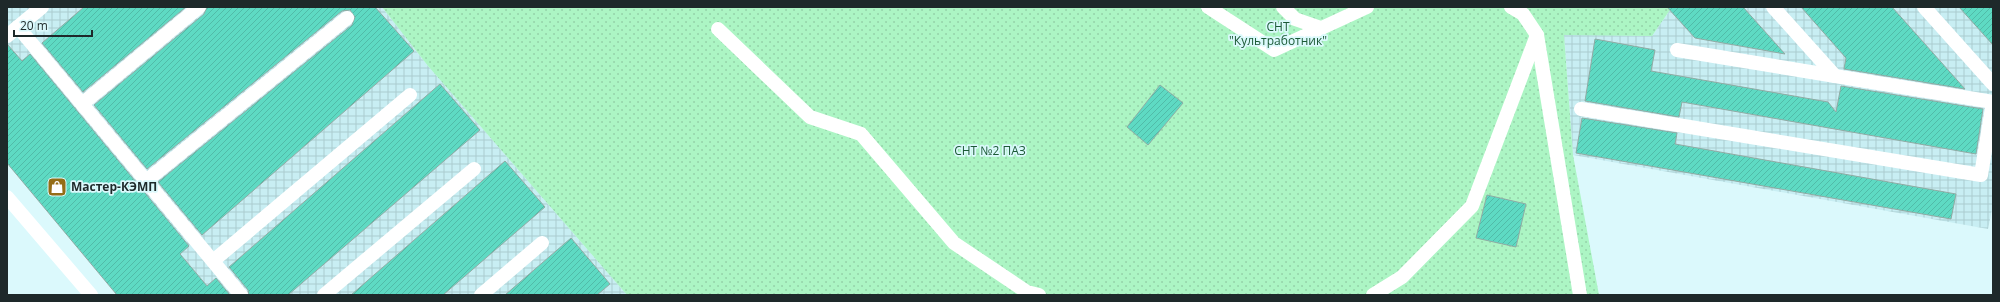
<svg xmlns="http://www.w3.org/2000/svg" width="2000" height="302" viewBox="0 0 2000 302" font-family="'Open Sans',sans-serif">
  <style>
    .industrial { fill: url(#industrial-grid) }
    .garden { fill: url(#garden-dots) }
    .building { fill: url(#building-hatch); stroke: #90aba4 }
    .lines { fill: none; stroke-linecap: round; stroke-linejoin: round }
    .lane { stroke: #fff; stroke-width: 14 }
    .labels { text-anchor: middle; stroke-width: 3.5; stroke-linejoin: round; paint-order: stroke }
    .park-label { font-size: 12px; fill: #1b5a36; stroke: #dbf9fc }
    .poi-label { font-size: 12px; font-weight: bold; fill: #1e292a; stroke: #dbf9fc; text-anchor: start }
  </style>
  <defs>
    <pattern id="industrial-grid" width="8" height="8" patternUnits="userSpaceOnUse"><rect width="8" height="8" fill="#c8eef3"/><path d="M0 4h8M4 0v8" fill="none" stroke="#abccd0"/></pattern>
    <pattern id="garden-dots" width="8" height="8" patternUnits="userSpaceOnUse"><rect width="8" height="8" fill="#acf5c4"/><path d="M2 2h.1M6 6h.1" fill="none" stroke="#94d2a9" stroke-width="1.8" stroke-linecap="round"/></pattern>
    <pattern id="building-hatch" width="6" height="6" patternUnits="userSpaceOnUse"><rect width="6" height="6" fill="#5edac3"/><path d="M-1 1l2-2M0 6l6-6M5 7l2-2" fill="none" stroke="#51bba8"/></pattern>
  </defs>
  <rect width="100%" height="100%" fill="#dbf9fc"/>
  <!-- industrial -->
  <g class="industrial">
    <path d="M 7,7 L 382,7 L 428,66 L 627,295 L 165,295 L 7,101 Z"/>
    <path d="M 1672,7 L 1993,7 L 1993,205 L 1988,229 L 1573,155 L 1564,34 L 1652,36 Z"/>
  </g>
  <!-- garden -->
  <path class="garden" d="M 382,7 L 1672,7 L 1652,36 L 1564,35 L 1573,155 L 1599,295 L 627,295 L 428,66 Z"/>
  <!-- building -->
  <g class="building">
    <path d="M 84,7 L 186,7 L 83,92 L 42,43 Z"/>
    <path d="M 207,7 L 375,7 L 414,51 L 202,235 L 158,182 L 352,25 L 355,17 L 350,10 L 342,11 L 147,169 L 94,105 L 204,14 Z"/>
    <path d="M 1667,7 L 1743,7 L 1785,54 L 1695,38 Z"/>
    <path d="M 1801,7 L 1892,7 L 1965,89 L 1844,69 L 1846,58 Z"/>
    <path d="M 1959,7 L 1993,7 L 1993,45 Z"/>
    <path d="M 1595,39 L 1655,50 L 1651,71 L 1828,102 L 1836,112 L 1841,86 L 1983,109 L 1976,154 L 1682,102 L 1679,117 L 1585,101 Z"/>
    <path d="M 7,44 L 22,61 L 30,54 L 189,246 L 180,254 L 207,286 L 216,278 L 230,295 L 117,295 L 7,163 Z"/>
    <path d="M 440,84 L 480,130 L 288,295 L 249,295 L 248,290 L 229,267 Z"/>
    <path d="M 1160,85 L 1183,103 L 1148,145 L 1127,127 Z"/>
    <path d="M 1582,118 L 1677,133 L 1675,144 L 1956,194 L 1951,219 L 1576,153 Z"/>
    <path d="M 505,161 L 545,207 L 443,295 L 351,295 Z"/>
    <path d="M 1487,195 L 1526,204 L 1516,247 L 1476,238 Z"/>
    <path d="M 571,238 L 610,284 L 597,295 L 505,295 Z"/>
  </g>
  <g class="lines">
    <!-- lane -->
    <g class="lane">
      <path d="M 1208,7 L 1274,50 L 1367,7"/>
      <path d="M 1283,7 L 1295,19 L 1321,28"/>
      <path d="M 1511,7 L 1523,14 L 1537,35 L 1580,295"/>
      <path d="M 1773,7 L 1835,76"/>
      <path d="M 1924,7 L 1993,84"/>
      <path d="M 18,27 L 241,295"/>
      <path d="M 718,29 L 810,117 L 861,134 L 954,243 L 1027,292 L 1039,295"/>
      <path d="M 7,36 L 42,7"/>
      <path d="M 1677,50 L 1993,102"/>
      <path d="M 82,104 L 199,7"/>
      <path d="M 1581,109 L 1981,175 L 1993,102"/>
      <path d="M 146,181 L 347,18"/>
      <path d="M 7,197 L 91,295"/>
      <path d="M 213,261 L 410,95"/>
      <path d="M 324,295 L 474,169"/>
      <path d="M 481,295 L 542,243"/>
      <path d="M 1373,295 L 1402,277 L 1472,206 L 1537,35"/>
    </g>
  </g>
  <!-- icons -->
  <defs>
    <symbol id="shop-square" viewBox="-11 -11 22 22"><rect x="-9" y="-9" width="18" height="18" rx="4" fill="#956d17" stroke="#dbf9fc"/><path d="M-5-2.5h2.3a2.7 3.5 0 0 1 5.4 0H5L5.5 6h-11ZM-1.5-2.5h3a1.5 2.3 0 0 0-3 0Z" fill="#fff"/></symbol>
  </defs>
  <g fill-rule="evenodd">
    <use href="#shop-square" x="46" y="176" width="22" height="22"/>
  </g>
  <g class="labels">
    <!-- park labels -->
    <g class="park-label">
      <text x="1278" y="31">СНТ<tspan x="1278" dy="14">"Культработник"</tspan></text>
      <text x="990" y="155">СНТ №2 ПАЗ</text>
    </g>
    <!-- poi labels -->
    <g class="poi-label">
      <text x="71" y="191">Мастер-КЭМП</text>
    </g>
  </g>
  <!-- border -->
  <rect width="2000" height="302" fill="none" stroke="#1e292a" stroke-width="16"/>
  <!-- scale -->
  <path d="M14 30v6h78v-6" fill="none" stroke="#1e292a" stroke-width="2"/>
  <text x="20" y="30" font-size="12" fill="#1e292a" stroke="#dbf9fc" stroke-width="3" paint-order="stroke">20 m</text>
</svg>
